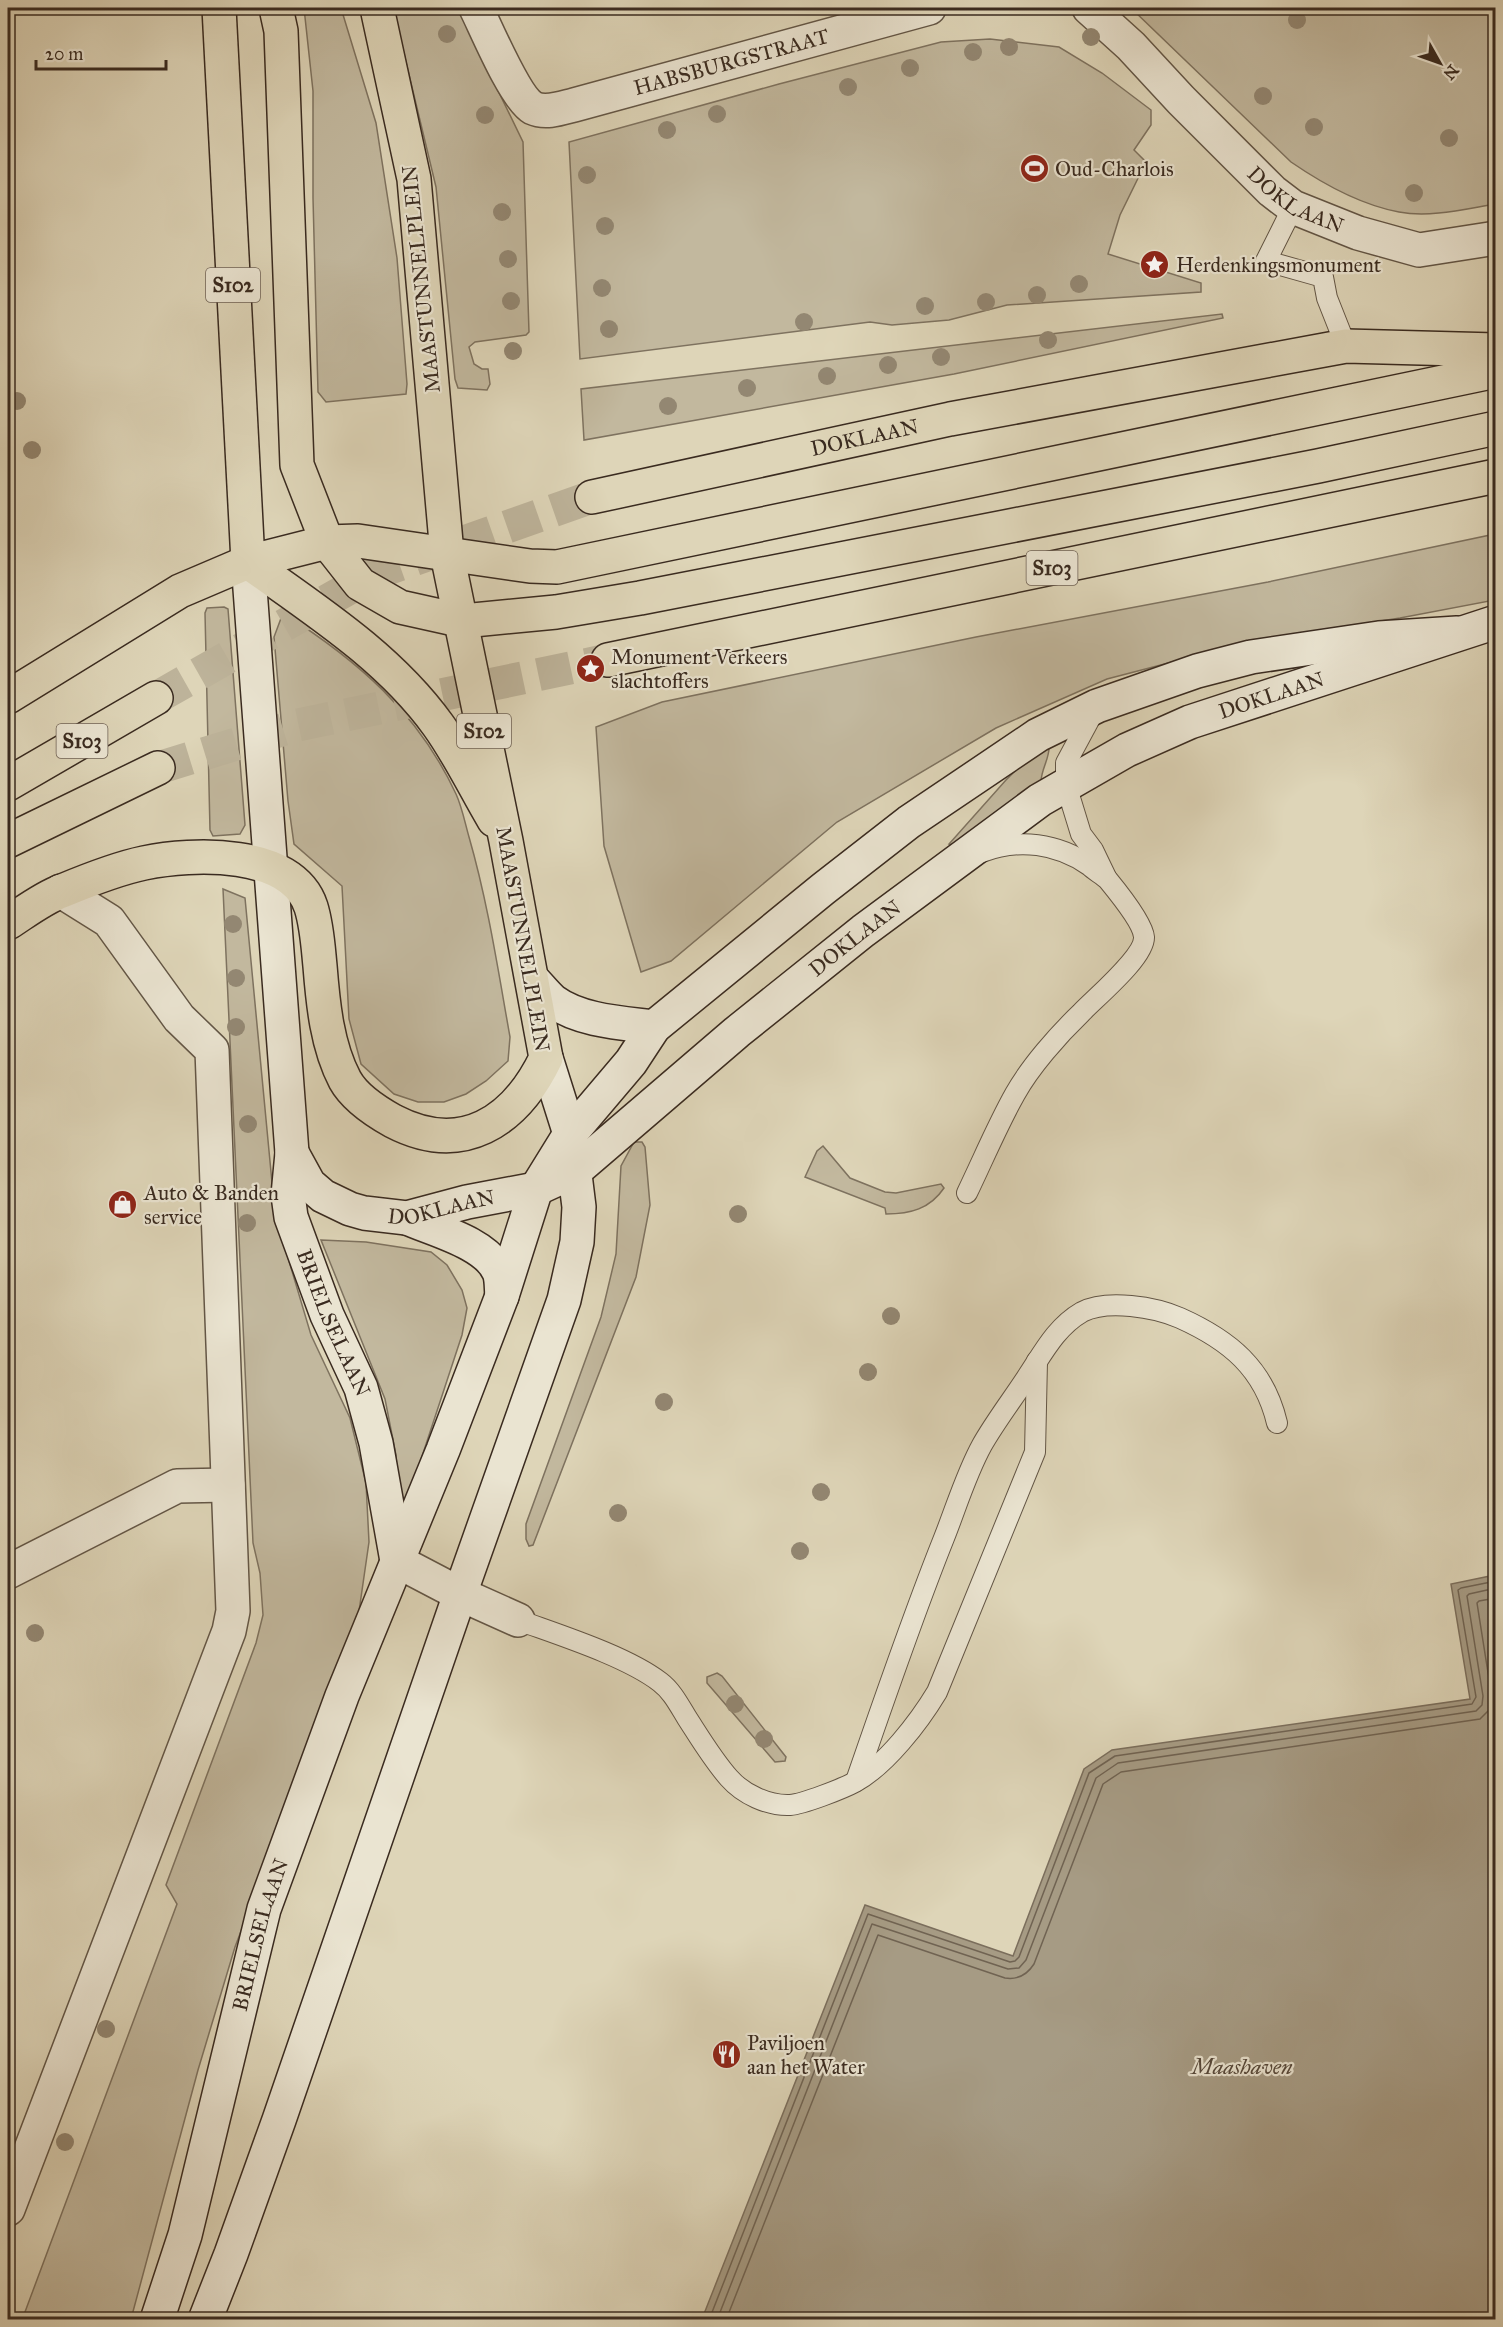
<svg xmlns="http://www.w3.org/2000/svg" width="1503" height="2327" viewBox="0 0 1503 2327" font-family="'IM FELL Great Primer',serif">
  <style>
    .green { fill: #c2b89e; stroke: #7e725f; stroke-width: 1.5 }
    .water { fill: #a69b84; stroke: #7b6e5c; stroke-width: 1.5 }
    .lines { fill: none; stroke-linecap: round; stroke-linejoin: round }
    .shore { stroke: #706352; stroke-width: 1.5 }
    .trunk-tunnel { stroke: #bdb39a; stroke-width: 33; stroke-dasharray: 33 16; stroke-linecap: butt }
    .service-casing { stroke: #635646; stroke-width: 22 }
    .minor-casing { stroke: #635646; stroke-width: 36 }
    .secondary-casing { stroke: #3a2b20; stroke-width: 36 }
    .primary-casing { stroke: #3a2b20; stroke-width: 36 }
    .trunk-casing { stroke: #3a2b20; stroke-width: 36 }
    .service { stroke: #eae4d1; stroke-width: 20 }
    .minor { stroke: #eae4d1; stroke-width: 33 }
    .secondary { stroke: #eae4d1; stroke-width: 33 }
    .primary { stroke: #ded5b8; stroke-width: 33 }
    .trunk { stroke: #ded5b8; stroke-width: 33 }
    .tree { fill: #938772 }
    .labels { text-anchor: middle; stroke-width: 4.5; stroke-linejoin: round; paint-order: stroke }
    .shield { fill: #eae4d1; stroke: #6f6255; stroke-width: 1.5 }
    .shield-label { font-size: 20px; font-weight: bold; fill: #3a2b20 }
    .street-label { font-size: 21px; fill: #3a2b20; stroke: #eae4d1 }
    .poi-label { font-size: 21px; fill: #3a2b20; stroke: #eae4d1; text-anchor: start }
    .water-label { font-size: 22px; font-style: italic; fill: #554739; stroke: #eae4d1 }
  </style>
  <rect width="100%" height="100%" fill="#ded5b8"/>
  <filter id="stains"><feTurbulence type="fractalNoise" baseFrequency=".00333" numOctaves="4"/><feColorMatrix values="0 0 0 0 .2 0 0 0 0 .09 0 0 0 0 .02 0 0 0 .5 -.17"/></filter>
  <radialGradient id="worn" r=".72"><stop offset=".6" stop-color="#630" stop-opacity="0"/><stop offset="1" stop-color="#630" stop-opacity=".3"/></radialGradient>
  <!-- green -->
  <g class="green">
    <path d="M 304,8 L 341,8 L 376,123 L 397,258 L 407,384 L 406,394 L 326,402 L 318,392 L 313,198 L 313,91 Z"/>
    <path d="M 393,8 L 458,8 L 523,142 L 529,332 L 526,335 L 475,342 L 469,347 L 474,364 L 482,369 L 488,369 L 490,384 L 487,390 L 458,388 L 455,379 L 436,187 Z"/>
    <path d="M 1131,8 L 1495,8 L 1495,204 C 1465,209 1430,218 1399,212 C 1361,205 1323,184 1291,162 Z"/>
    <path d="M 990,39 L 1059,47 L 1102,73 L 1151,110 L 1151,125 L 1134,150 L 1146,162 L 1120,215 L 1108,254 L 1201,283 L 1201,292 L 1007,305 L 949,320 L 892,325 L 870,322 L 580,359 L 569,142 L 779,84 L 941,42 Z"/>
    <path d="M 1222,314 L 1223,318 L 954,374 L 584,440 L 581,389 Z"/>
    <path d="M 1495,534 L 1495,600 L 1400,618 L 1257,640 L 1107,679 L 996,728 L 837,822 L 671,961 L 641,972 L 604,846 L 596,727 L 662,702 L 976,637 L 1268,582 Z"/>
    <path d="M 224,607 L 228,609 L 245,825 L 240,834 L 213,836 L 210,830 L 205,613 L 207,608 Z"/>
    <path d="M 283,613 C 357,660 418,712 456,794 C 462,807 465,823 469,837 C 488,903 498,970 510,1037 L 508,1061 L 486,1081 L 466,1094 L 444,1102 L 418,1102 L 394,1094 L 361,1064 L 349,1019 L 342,886 L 294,844 L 288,801 L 274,637 Z"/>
    <path d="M 1049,746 C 1050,758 1041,769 1041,782 L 953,845 L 949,844 L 1006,780 L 1021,765 Z"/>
    <path d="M 223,889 L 245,898 L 275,1214 L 311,1335 L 350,1418 L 366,1483 L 369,1542 L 357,1625 L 235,1947 L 198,2070 L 131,2319 L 22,2320 L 177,1904 L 166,1885 L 256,1643 L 263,1615 L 260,1573 L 253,1543 Z"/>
    <path d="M 634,1142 L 642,1142 L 645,1147 L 650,1205 L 636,1277 L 533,1545 L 529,1546 L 526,1539 L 526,1524 L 601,1317 L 616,1254 L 621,1166 Z"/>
    <path d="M 823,1146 L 850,1178 L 885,1192 L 896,1193 L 941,1184 L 944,1188 C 930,1209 910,1214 886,1214 L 885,1208 L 805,1177 L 817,1151 Z"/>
    <path d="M 321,1240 L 366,1242 L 431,1252 L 447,1265 L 462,1290 L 467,1308 L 462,1335 L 406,1505 L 399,1502 L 396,1455 L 385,1399 Z"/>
    <path d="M 717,1673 L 722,1676 L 786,1757 L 785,1761 L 775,1762 L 707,1683 L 707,1677 Z"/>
  </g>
  <!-- water -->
  <path class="water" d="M 1495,1575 L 1495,2319 L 702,2319 L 865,1905 L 1013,1956 L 1084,1769 L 1112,1750 L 1470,1699 L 1451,1584 Z"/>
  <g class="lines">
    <!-- shore -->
    <g class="shore">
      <path d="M 709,2320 L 868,1914 L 1010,1962 L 1015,1961 L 1019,1957 L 1089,1773 L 1115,1756 L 1472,1704 L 1476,1697 L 1458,1590 L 1461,1588 L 1496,1581"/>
      <path d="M 717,2320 L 872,1924 L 1008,1969 L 1019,1968 L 1026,1960 L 1096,1778 L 1118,1763 L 1476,1711 L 1482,1705 L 1483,1696 L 1467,1596 L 1469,1594 L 1496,1588"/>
      <path d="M 726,2320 L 878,1935 L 1005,1978 C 1018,1980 1027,1975 1034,1964 L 1103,1784 L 1121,1772 L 1480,1719 L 1490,1709 L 1492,1698 L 1477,1603 L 1479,1601 L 1496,1598"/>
    </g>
    <!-- trunk-tunnel -->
    <g class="trunk-tunnel">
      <path d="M 156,698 L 376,573 L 592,497"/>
      <path d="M 158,768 L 298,725 L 608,660"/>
    </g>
    <defs>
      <g id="service">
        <path d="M 1293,207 L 1266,261 L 1323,277 L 1327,298 L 1346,346"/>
        <path d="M 1095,709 L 1066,763 L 1066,785 L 1081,834 L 1093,850 L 1106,877"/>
        <path d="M 967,1193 C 983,1160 997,1126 1015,1094 C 1030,1067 1058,1035 1081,1013 C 1095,998 1145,957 1144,937 C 1143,923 1117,891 1108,880 C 1103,875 1095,871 1090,866 C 1058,843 1018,838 982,852"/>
        <path d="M 518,1620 C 559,1635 626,1656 660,1682 C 672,1691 679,1705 687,1718 C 700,1738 713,1760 729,1778 C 743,1794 768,1806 790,1805 C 803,1804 842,1789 855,1782 C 886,1765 919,1722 937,1692 L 1035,1452 L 1037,1361"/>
        <path d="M 856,1781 C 884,1700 912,1618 944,1538 C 956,1508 966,1474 982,1445 C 995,1422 1012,1400 1027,1377 C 1043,1353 1056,1327 1082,1312 C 1107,1299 1155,1307 1180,1318 C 1229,1340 1264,1368 1277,1423"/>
      </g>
      <g id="minor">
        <path id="s1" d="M 476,8 C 486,28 515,98 533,108 C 546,114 562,108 574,105 L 929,8"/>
        <path id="s2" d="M 1089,8 L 1131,46 L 1181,100 L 1272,191 L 1293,207 L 1358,233 L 1419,250 L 1496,238"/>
        <path d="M 397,1561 L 460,1594 L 518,1620"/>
        <path d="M 8,1572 L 177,1486 L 228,1485"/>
        <path d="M 8,2209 L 229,1631 L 233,1611 L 212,1050 L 179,1018 L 109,921 L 61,891"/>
      </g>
      <g id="secondary">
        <path id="s3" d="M 248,562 L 292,1153 L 288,1195 L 291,1217 L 327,1315 L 361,1388 L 376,1443 L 397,1561"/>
        <path d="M 533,980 C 540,987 546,995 553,1001 C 580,1021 622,1023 654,1027"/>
        <path id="s4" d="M 292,1153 L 309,1184 L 323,1196 L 350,1209 L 364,1213 L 407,1218 L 467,1202 L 536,1189 L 575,1171 L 737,1032 L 863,931 L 1040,800 L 1127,750 L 1190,722 L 1496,622"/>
        <path d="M 407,1218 C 434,1230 487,1243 499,1272 C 502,1279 501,1289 502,1296"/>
        <path id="s5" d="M 157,2320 L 185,2235 L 264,1909 L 342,1696 L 443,1450 L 502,1296 L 536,1189 L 570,1134 L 631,1062 L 654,1027 L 823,889 L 909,822 L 1038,735 L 1097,706 L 1197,671 L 1251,657 L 1379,638 L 1457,633"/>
        <path d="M 205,2320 L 231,2254 L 279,2120 L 460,1594 L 564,1300 L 577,1242 L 579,1207 L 570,1134 L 546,1058"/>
      </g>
      <g id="primary">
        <path d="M 219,8 L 248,562"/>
        <path d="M 248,562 C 315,610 389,657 438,725 C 459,754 475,788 494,820"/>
        <path d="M 8,697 L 180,591 L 248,562 L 327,542 L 358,541 L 447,554"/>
        <path d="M 8,923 C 25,912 43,898 62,891 C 86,881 120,868 144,863 C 192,853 292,849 311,907 C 317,926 318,946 320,966 C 323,1004 327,1046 345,1080 C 355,1098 375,1111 393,1121 C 462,1157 515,1122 546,1058 L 506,841 L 447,554 L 414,179 L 377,8"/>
      </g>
      <g id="trunk">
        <path d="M 276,8 L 281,31 L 297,465 L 327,542 L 360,584 L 400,607 L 463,621 L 556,612 L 640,598 L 1318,466 L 1496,428"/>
        <path id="s6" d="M 592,497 L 950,419 L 1346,346 L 1496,350"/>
        <path d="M 447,554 L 530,566 L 557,567 L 1496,371"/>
        <path d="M 608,660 L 1496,476"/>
        <path d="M 8,784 L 156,698"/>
        <path d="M 8,841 L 158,768"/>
      </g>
    </defs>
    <!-- service casing -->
    <use href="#service" class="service-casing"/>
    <!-- minor casing -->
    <use href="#minor" class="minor-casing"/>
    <!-- secondary casing -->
    <use href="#secondary" class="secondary-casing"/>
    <!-- primary casing -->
    <use href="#primary" class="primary-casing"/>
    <!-- trunk casing -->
    <use href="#trunk" class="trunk-casing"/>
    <!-- service -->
    <use href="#service" class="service"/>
    <!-- minor -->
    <use href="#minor" class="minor"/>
    <!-- secondary -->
    <use href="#secondary" class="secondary"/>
    <!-- primary -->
    <use href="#primary" class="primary"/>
    <!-- trunk -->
    <use href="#trunk" class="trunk"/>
  </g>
  <!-- trees -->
  <g class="tree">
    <circle cx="1297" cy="20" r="9"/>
    <circle cx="447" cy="34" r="9"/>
    <circle cx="1091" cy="37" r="9"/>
    <circle cx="1009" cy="47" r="9"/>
    <circle cx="973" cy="52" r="9"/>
    <circle cx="910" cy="68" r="9"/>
    <circle cx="848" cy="87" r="9"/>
    <circle cx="1263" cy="96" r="9"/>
    <circle cx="717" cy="114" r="9"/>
    <circle cx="485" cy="115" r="9"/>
    <circle cx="1314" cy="127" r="9"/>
    <circle cx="667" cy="130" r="9"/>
    <circle cx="1449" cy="138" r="9"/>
    <circle cx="587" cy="175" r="9"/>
    <circle cx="1414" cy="193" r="9"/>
    <circle cx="502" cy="212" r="9"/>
    <circle cx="605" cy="226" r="9"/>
    <circle cx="508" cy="259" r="9"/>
    <circle cx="1079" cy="284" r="9"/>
    <circle cx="602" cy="288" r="9"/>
    <circle cx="1037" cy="295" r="9"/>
    <circle cx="511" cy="301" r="9"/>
    <circle cx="986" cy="302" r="9"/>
    <circle cx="925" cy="306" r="9"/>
    <circle cx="804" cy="322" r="9"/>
    <circle cx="609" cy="329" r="9"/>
    <circle cx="1048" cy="340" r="9"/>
    <circle cx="513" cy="351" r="9"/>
    <circle cx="941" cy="357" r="9"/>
    <circle cx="888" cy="365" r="9"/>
    <circle cx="827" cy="376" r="9"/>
    <circle cx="747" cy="388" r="9"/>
    <circle cx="17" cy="401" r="9"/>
    <circle cx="668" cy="406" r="9"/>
    <circle cx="32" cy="450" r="9"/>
    <circle cx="233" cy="924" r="9"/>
    <circle cx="236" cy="978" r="9"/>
    <circle cx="236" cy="1027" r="9"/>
    <circle cx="248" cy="1124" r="9"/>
    <circle cx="738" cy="1214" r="9"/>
    <circle cx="247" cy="1223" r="9"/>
    <circle cx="891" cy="1316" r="9"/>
    <circle cx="868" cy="1372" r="9"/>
    <circle cx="664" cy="1402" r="9"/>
    <circle cx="821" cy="1492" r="9"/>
    <circle cx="618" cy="1513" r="9"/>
    <circle cx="800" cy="1551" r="9"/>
    <circle cx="35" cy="1633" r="9"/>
    <circle cx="735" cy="1704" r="9"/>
    <circle cx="764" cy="1739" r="9"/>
    <circle cx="106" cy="2029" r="9"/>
    <circle cx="65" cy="2142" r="9"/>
  </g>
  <!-- icons -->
  <defs>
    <symbol id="stadium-disc" viewBox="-11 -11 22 22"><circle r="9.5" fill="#8f2418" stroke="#eae4d1"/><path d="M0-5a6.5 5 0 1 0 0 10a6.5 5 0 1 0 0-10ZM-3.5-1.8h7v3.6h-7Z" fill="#fff"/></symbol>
    <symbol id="sight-disc" viewBox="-11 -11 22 22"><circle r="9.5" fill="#8f2418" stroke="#eae4d1"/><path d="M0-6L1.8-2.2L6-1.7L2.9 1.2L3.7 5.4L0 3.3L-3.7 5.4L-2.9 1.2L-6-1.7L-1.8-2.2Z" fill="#fff"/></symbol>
    <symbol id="shop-disc" viewBox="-11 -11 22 22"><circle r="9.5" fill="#8f2418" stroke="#eae4d1"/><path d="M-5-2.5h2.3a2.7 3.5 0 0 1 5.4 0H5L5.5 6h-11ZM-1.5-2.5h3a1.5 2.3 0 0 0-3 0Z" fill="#fff"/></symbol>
    <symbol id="restaurant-disc" viewBox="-11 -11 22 22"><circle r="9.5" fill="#8f2418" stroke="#eae4d1"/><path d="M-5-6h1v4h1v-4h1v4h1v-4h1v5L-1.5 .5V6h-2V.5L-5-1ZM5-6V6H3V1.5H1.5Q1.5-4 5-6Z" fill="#fff"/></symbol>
  </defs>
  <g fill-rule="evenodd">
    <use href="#stadium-disc" x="1018" y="152" width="33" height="33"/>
    <use href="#sight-disc" x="1138" y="248" width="33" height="33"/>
    <use href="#sight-disc" x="574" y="652" width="33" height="33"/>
    <use href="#shop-disc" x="106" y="1188" width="33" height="33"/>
    <use href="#restaurant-disc" x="710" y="2038" width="33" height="33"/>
  </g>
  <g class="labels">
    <!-- shield labels -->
    <g class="shield">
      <rect x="206" y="268" width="54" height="34" rx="4.5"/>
      <rect x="1026.5" y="551" width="51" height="34" rx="4.5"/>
      <rect x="457" y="714" width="54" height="34" rx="4.5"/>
      <rect x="56.5" y="724" width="51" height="34" rx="4.5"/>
    </g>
    <g class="shield-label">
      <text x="233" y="292">S102</text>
      <text x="1052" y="575">S103</text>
      <text x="484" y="738">S102</text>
      <text x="82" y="748">S103</text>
    </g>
    <!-- street labels -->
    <g class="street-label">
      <text dy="7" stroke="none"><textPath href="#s1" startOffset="321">HABSBURGSTRAAT</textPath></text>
      <text dy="7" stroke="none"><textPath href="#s2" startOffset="284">DOKLAAN</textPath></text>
      <text transform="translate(421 279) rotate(-96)" y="7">MAASTUNNELPLEIN</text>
      <text dy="7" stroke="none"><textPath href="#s6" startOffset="279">DOKLAAN</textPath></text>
      <text dy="7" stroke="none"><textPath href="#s4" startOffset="1167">DOKLAAN</textPath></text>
      <text transform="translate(523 939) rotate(80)" y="7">MAASTUNNELPLEIN</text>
      <text dy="7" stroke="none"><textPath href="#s4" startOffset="681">DOKLAAN</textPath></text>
      <text dy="7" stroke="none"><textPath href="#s4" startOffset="177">DOKLAAN</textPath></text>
      <text dy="7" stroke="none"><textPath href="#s3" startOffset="771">BRIELSELAAN</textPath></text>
      <text dy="7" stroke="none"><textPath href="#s5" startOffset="399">BRIELSELAAN</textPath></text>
    </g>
    <!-- poi labels -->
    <g class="poi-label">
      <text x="1055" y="176">Oud-Charlois</text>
      <text x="1176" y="272">Herdenkingsmonument</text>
      <text x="611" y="664">Monument Verkeers<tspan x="611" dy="24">slachtoffers</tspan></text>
      <text x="144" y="1200">Auto &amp; Banden<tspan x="144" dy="24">service</tspan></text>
      <text x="747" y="2050">Paviljoen<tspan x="747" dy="24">aan het Water</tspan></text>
    </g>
    <!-- water labels -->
    <g class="water-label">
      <text x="1242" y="2074">Maashaven</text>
    </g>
  </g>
  <!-- margin -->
  <rect width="1503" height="2327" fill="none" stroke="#ded5b8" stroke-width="30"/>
  <rect x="9" y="9" width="1485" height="2309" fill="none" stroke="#3a2b20" stroke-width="3"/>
  <rect x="15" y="15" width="1473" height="2297" fill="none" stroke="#3a2b20" stroke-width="1.5"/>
  <!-- north arrow -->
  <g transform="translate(1440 63) rotate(130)" stroke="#eae4d1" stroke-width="4.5" paint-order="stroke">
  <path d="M0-4.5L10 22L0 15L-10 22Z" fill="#3a2b20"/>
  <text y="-9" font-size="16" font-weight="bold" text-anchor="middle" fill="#3a2b20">N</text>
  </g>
  <!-- scale -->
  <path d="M36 60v9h130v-9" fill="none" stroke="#3a2b20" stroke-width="3"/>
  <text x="45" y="60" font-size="18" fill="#3a2b20" stroke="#eae4d1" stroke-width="4.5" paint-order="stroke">20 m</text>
  <rect width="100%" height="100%" filter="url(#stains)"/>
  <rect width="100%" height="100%" fill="url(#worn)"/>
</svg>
